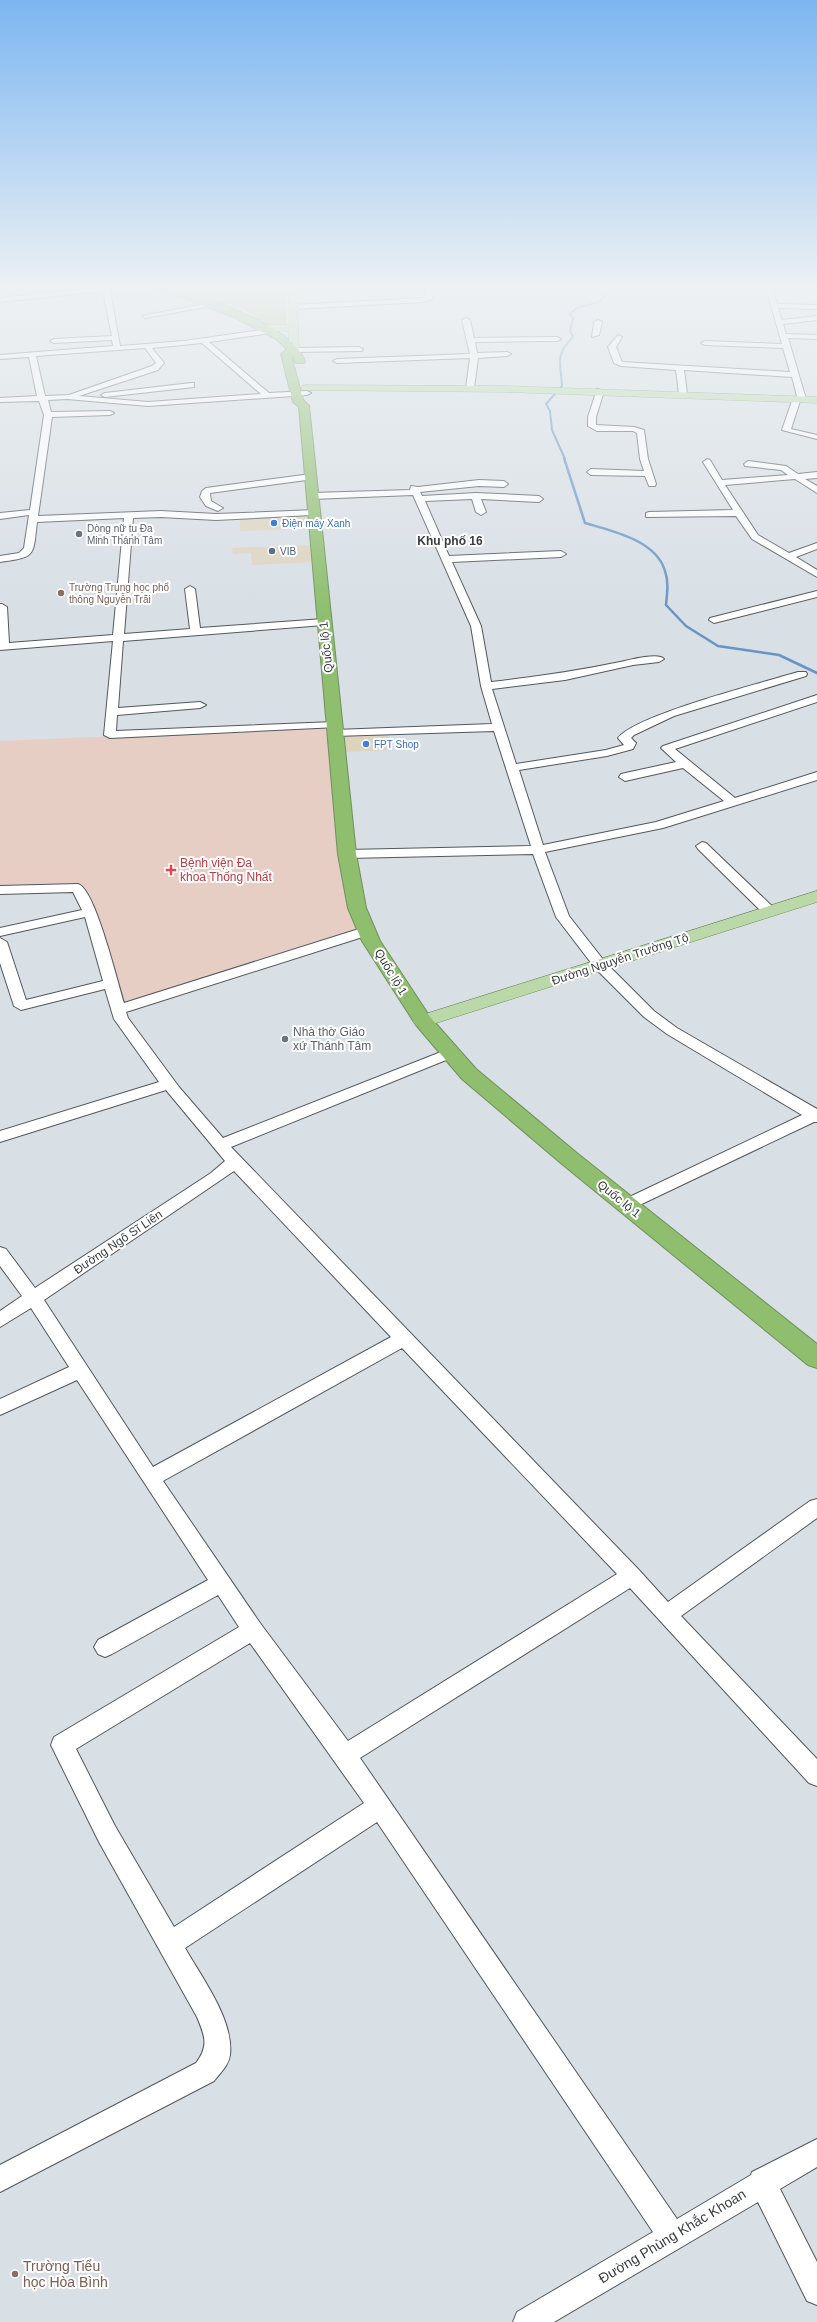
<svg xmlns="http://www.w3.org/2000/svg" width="817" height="2322" viewBox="0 0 817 2322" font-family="Helvetica,sans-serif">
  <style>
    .commercial { fill: #ddd4bf }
    .medical { fill: #e7cec5 }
    .green { fill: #bac18a }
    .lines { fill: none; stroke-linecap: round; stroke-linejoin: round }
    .stream-far1 { stroke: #6694c4; stroke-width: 2 }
    .stream { stroke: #6694c4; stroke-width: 2.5 }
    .minor-casing { stroke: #52585c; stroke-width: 2 }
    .major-casing { stroke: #70905d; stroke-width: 1 }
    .highway-casing { stroke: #70905d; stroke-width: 2 }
    .minor { fill: #fff; fill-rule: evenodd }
    .major { fill: #bbd8a8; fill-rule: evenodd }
    .highway { fill: #8ebe6e; fill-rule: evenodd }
    .shop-dot { fill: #3f7fe0; stroke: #fff; stroke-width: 1.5 }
    .worship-dot { fill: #6b7280; stroke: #fff; stroke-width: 1.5 }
    .service-dot { fill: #5c6f8a; stroke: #fff; stroke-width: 1.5 }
    .education-dot { fill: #8d6e63; stroke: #fff; stroke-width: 1.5 }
    .health-dot { fill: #e0444e; stroke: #fff; stroke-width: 1.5 }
    .labels { text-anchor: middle; stroke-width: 4; stroke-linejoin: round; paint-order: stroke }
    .far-shop-label { font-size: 10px; fill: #366cbe; stroke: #fff; text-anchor: start }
    .far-worship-label { font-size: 10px; fill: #5b616d; stroke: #fff; text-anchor: start }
    .far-service-label { font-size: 10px; fill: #4e5e75; stroke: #fff; text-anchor: start }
    .far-education-label { font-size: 10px; fill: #785e54; stroke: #fff; text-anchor: start }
    .far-quarter-label { font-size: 12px; font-weight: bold; fill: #393c3e; stroke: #fff }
    .street-label { font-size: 12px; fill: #393c3e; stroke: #fff }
    .health-label { font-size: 12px; fill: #be3a42; stroke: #fff; text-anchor: start }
    .worship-label { font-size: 12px; fill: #5b616d; stroke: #fff; text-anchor: start }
    .near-street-label { font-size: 14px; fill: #393c3e; stroke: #fff }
    .near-education-label { font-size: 14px; fill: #785e54; stroke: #fff; text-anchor: start }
  </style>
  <rect width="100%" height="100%" fill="#d8dfe5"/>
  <!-- commercial -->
  <g class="commercial">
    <path d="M 307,516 L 309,529 L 240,531 L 240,518 Z"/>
    <path d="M 310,545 L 312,562 L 252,565 L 251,553 L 233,554 L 232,548 Z"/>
    <path d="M 387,733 L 390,750 L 344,752 L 341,735 Z"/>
  </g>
  <!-- medical -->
  <g class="medical">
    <path d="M 141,288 L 158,288 L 186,296 L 112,300 L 109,291 Z"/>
    <path d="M 327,727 L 359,930 L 122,1006 L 95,911 L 82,887 L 0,887 L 0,741 Z"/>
  </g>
  <!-- green -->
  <path class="green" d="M 180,288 L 285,288 L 287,325 C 271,331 259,318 245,311 C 224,301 201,298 180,288 Z"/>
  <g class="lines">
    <!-- stream-far1 -->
    <path class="stream-far1" d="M 565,459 L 552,430 L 550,411 L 546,404 L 562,386 C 561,362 554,356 573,337 L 570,331 L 573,318 L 570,314 L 577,308 L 598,302 L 615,288"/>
    <!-- stream -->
    <path class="stream" d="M 564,458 L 585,523 C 612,531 656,540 665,571 C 669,582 667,594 666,605 L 686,626 L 718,646 L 779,655 L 817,673"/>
    <defs>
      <g id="minor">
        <path d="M 92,288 L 113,288 L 110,290 L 120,346 L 184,341 L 268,329 L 271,329 L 271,333 L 209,342 L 269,393 L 307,391 L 311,393 L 307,395 L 148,406 L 67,399 L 48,400 L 51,412 L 110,411 L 114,413 L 110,415 L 52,417 L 38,516 L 161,511 L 216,514 L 315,510 L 317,512 L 312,515 L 216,520 L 161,517 L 133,518 L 124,634 L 190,629 L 185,589 L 190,586 L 195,589 L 200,628 L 324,619 L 329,622 L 324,625 L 123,641 L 118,708 L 200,702 L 206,705 L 200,708 L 117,715 L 116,731 L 334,722 L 338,723 L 340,725 L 338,727 L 110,738 L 104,735 L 113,641 L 0,650 L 0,604 L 2,604 L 7,607 L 9,643 L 113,635 L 124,518 L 37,522 C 33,557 36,557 0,562 L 0,556 L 19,553 L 24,548 L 29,515 L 0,519 L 0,513 L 30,510 L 44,415 L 39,401 L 0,402 L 0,398 L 37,396 L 29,357 L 0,359 L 0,355 L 113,346 L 112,340 L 54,343 L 50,341 L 54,339 L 112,336 L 103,291 L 0,302 L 0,298 ZM 202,343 L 261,394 L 148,402 L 79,396 L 158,370 L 164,363 L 152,348 ZM 145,348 L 156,363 L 152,366 L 69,395 L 45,396 L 36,356 Z"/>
        <path d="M 427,288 L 433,288 L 432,299 L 424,302 L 293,309 L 290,307 L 293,305 L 424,298 Z"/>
        <path d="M 766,288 L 772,288 L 777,304 L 817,305 L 817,309 L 778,308 L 782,320 L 817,316 L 817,320 L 783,324 L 786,334 L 817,335 L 817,339 L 788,338 L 806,399 L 800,401 L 791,429 L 817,435 L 817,439 L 782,430 L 793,398 L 797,396 L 792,377 L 684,370 L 687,394 L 683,396 L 679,394 L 676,370 L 621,366 L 614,363 L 608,347 L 618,335 L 622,337 L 616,347 L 622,362 L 790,372 L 783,348 L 705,345 L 701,343 L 705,341 L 782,344 Z"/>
        <path d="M 215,302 L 217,303 L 217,305 L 145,318 L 142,316 Z"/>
        <path d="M 466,318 L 470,320 L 474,338 L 557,337 L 561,339 L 557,341 L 475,342 L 477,353 L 507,352 L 511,354 L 507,356 L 478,358 L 474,388 L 470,390 L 466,388 L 470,358 L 337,363 L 333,361 L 337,359 L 470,354 L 462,320 Z"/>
        <path d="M 598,320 L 602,322 L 599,335 L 592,337 L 594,322 Z"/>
        <path d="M 359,347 L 363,349 L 362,351 L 294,352 L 290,350 L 294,348 Z"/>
        <path d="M 191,383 L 194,383 L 194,387 L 105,397 L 101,395 L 105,393 Z"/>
        <path d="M 597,389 L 604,391 L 596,417 L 596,425 L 634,427 L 644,430 L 648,459 L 656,484 L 655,486 L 649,486 L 645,476 L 591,475 L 587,472 L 591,469 L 644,471 L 640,459 L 637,433 L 633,431 L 597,431 L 588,426 L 588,417 Z"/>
        <path d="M 707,459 L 710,460 L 722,480 L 788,475 L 781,470 L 745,466 L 744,464 L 748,461 L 786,466 L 798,474 L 817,472 L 817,478 L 805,479 L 817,486 L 817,493 L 795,479 L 725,485 L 758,535 L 789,553 L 817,543 L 817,549 L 796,557 L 817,570 L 817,577 L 752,539 L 736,516 L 646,517 L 646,513 L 649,512 L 733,510 L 703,462 Z"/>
        <path d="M 311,474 L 314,475 L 314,479 L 210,493 L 211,501 L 223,508 L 218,511 L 206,506 L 200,497 L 202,491 L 206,488 Z"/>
        <path d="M 479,480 L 504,481 L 508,484 L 504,487 L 479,486 L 420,492 L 422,496 L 476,493 L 539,496 L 543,499 L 539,502 L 481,499 L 486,512 L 481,515 L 476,512 L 472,499 L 425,501 L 449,556 L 561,551 L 566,554 L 561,557 L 452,562 L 481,626 L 491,682 C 535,677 577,671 620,662 C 629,660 659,652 664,659 L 659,662 L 633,665 L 565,680 L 492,689 L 516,764 L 606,750 L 624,745 L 618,738 C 635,715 765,682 798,672 L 806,672 L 807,674 L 806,676 L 674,716 L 634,735 L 631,738 L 636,743 L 633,749 L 607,756 L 519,770 L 543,845 L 656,822 L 724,801 L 683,768 L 625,781 L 619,777 L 621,774 L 676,762 L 661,748 L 663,746 L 817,695 L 817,702 L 675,749 L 735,798 L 817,772 L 817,780 L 663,828 L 545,852 L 569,916 L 605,962 L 654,1011 L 677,1028 L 817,1109 L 817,1122 L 814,1122 L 627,1211 L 621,1209 L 619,1205 L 621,1201 L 802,1115 L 667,1034 L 644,1017 L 595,968 L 556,917 L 533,854 L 347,858 L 341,854 L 347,850 L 531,846 L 494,731 L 335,736 L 329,733 L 335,730 L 492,724 L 481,686 L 471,626 L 413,495 L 312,499 L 308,496 L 312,493 L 410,490 L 411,486 L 418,487 Z"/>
        <path d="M 817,591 L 817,597 L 714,623 L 709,620 L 710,618 Z"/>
        <path d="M 702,842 L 706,843 L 774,908 L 776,911 L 774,914 L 764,914 L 698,849 L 696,846 Z"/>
        <path d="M 78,884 C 95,888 118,984 124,1003 L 362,928 L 372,928 L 374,931 L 372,934 L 126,1012 L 128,1018 L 179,1087 L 223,1138 L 446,1050 L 456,1050 L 458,1053 L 456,1056 L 231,1147 L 639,1570 L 668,1602 L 810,1501 L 817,1499 L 817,1518 L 681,1616 L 817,1759 L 817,1786 L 809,1783 L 630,1588 L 360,1758 L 677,2219 L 751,2175 L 752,2172 L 817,2139 L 817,2167 L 780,2189 L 817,2262 L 817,2305 L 807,2301 L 758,2202 L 554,2322 L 513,2322 L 517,2312 L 653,2232 L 377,1822 L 185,1948 C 202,1978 234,2020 230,2055 C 229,2065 220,2073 214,2081 L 0,2192 L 0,2165 L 196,2063 C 209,2046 205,2036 197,2017 L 99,1842 L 51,1745 L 54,1737 L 239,1627 L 218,1595 L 112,1654 L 105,1657 L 98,1654 L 94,1647 L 98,1640 L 208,1580 L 77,1380 L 0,1415 L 0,1399 L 69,1367 L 31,1308 L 0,1327 L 0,1311 L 22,1296 L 0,1266 L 0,1247 L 6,1249 L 35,1288 L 211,1173 L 225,1161 L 166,1090 L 0,1142 L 0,1131 L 159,1082 L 114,1019 L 105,989 L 21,1010 L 14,1006 L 0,963 L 0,938 L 7,942 L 26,1000 L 103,981 L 85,917 L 0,936 L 0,928 L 82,910 L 73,892 L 0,894 L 0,886 ZM 234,1171 L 391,1337 L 153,1467 L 44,1300 ZM 402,1348 L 617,1574 L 348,1741 L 260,1623 L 163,1481 ZM 250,1643 L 364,1803 L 174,1927 L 115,1826 L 76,1749 Z"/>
      </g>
      <g id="major">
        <path d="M 289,288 L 297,288 L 299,350 L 294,353 L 289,350 L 289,331 L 263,331 L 258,328 L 263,325 L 289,325 Z"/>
        <path d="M 306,385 L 506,386 L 817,397 L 817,403 L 506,392 L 302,390 L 302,386 Z"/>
        <path d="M 817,891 L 817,902 L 430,1025 L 423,1027 L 416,1025 L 413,1021 L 416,1017 Z"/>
      </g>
      <path id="highway" d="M 157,288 C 189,287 277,322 297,348 C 300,351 303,357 305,361 L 304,363 L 296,363 L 291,355 L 303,400 L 309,406 L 356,854 L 366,908 L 380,941 L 430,1017 L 476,1069 L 578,1154 L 817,1344 L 817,1368 L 808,1365 L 562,1164 L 462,1079 L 416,1025 L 362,941 L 348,908 L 338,854 L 299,407 L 293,402 L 281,354 L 287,349 L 276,339 L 236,318 Z"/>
    </defs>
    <!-- minor casing -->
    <use href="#minor" class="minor-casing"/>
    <!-- major casing -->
    <use href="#major" class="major-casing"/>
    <!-- highway casing -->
    <use href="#highway" class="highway-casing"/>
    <!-- minor -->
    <use href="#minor" class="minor"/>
    <!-- major -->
    <use href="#major" class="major"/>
    <!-- highway -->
    <use href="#highway" class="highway"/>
  </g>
  <!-- sky -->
  <linearGradient id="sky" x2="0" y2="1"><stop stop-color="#7cb6f1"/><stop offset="0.47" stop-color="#edf1f3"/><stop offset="1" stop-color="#edf1f3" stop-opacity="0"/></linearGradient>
  <rect width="817" height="613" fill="url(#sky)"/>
  <!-- markers -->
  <g class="shop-dot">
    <circle cx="274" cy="523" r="4"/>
    <circle cx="366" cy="744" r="4"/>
  </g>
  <g class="worship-dot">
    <circle cx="79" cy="534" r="4"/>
    <circle cx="285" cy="1039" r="4"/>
  </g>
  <circle class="service-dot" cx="272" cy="551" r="4"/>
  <g class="education-dot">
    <circle cx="61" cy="593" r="4"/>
    <circle cx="15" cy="2274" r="4"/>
  </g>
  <path class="health-dot" d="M169 864h4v4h4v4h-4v4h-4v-4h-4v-4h4z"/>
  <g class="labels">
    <!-- far-shop labels -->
    <g class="far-shop-label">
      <text x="282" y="527">Điện máy Xanh</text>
      <text x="374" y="748">FPT Shop</text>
    </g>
    <!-- far-worship labels -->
    <g class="far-worship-label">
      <text x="87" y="532">Dòng nữ tu Đa<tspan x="87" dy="12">Minh Thánh Tâm</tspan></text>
    </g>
    <!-- far-service labels -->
    <g class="far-service-label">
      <text x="280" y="555">VIB</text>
    </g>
    <!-- far-education labels -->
    <g class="far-education-label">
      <text x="69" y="591">Trường Trung học phổ<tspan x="69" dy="12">thông Nguyễn Trãi</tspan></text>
    </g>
    <!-- far-quarter labels -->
    <g class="far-quarter-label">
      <text x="450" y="545">Khu phố 16</text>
    </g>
    <!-- street labels -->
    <g class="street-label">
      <text transform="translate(326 647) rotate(-96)" y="4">Quốc lộ 1</text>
      <text transform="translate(620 959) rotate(-18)" y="4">Đường Nguyễn Trường Tộ</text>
      <text transform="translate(391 972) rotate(59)" y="4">Quốc lộ 1</text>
      <text transform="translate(619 1199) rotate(39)" y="4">Quốc lộ 1</text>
      <text transform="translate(118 1242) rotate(-34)" y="4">Đường Ngô Sĩ Liên</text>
    </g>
    <!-- health labels -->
    <g class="health-label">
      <text x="180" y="867">Bệnh viện Đa<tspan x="180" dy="14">khoa Thống Nhất</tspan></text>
    </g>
    <!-- worship labels -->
    <g class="worship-label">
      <text x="293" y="1036">Nhà thờ Giáo<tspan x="293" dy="14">xứ Thánh Tâm</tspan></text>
    </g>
    <!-- near-street labels -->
    <g class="near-street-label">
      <text transform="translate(672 2236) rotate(-31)" y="5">Đường Phùng Khắc Khoan</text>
    </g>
    <!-- near-education labels -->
    <g class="near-education-label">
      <text x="23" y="2271">Trường Tiểu<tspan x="23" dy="16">học Hòa Bình</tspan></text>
    </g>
  </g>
</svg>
